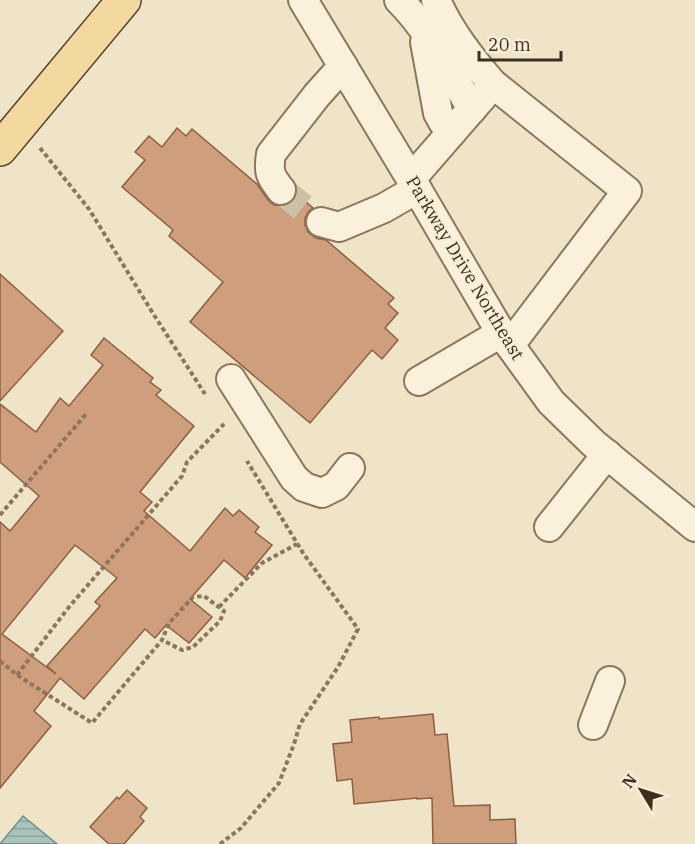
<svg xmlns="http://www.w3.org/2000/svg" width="695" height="844" viewBox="0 0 695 844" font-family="'IBM Plex Serif',serif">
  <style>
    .water { fill: url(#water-rules); stroke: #6f938a; stroke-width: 1.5 }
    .building { fill: #cf9f7d; stroke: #8d5f41; stroke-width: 1.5; fill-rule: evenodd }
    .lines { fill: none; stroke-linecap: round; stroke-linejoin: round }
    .minor-tunnel { stroke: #ccc0a6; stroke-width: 28; stroke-dasharray: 28 14; stroke-linecap: butt }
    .minor-casing { stroke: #8d765c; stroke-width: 32 }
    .major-casing { stroke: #5b4430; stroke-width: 36 }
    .path { stroke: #8d765c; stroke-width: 4; stroke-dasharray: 4.5 3; stroke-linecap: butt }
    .minor { stroke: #faf1dc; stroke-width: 28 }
    .major { stroke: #f3d9a0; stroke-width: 33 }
    .labels { text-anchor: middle; stroke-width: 4.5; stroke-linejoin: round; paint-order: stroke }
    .street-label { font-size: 18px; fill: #3d2e20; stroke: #f7eed8 }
  </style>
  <defs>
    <pattern id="water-rules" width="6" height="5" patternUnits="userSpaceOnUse" patternTransform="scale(1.5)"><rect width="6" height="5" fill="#a9c4bc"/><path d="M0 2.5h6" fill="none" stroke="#8ba098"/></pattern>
  </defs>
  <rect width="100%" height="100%" fill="#f0e4c8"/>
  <!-- water -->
  <path class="water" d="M 23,816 L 57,844 L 0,844 Z"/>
  <!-- building -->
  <g class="building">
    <path d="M 177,128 L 186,136 L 192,129 L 257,184 L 268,200 L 274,205 L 283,206 L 291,203 L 296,197 L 297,194 L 313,208 L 309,211 L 305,218 L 305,226 L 309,233 L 316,238 L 326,240 L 394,298 L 388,304 L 398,313 L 385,328 L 398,340 L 382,359 L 372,350 L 310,423 L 190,322 L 223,282 L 169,236 L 173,230 L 122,187 L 145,160 L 135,152 L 149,136 L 162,147 Z"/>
    <path d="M 0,274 L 63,331 L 0,401 Z"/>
    <path d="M 104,338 L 153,378 L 150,382 L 161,390 L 156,395 L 194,426 L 140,492 L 152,502 L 144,511 L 190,551 L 225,508 L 233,516 L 239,510 L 259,527 L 255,532 L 272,545 L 245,578 L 224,560 L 190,599 L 212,617 L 189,643 L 166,625 L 155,638 L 145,629 L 84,699 L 60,678 L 34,711 L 51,726 L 0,788 L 0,522 L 10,531 L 39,496 L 0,462 L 0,404 L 36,432 L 60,398 L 69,406 L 103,365 L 91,355 ZM 75,545 L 117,578 L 95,602 L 100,606 L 47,666 L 56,674 L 2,634 Z"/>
    <path d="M 433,714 L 435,735 L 447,734 L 454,806 L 490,805 L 490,820 L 515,819 L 516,844 L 433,844 L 432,798 L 417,799 L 417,798 L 354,804 L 352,779 L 337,781 L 333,744 L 352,742 L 350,720 L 379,717 L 379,719 Z"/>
    <path d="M 127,790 L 147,808 L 140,817 L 144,821 L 124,844 L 109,844 L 90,827 L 117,797 L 119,799 Z"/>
  </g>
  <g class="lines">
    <!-- minor-tunnel -->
    <path class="minor-tunnel" d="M 281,190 L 321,222"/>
    <defs>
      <g id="minor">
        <path d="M 303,0 L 417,189 L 501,333 L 551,402 L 593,443 L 695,527"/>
        <path d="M 399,0 C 430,31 450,72 472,109"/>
        <path d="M 436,0 C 449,31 471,59 493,84 L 627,191 L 510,345"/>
        <path d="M 425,42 L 438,113 L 443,122 L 451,133"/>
        <path d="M 411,179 L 484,95"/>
        <path d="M 281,190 C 270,176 268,172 271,154 L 317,95 L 343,66"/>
        <path d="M 321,222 L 339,227 L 384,208 L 417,189"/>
        <path d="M 231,379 L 294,478 L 304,487 L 322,493 L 336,486 L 350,468"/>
        <path d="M 419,381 L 501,333"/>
        <path d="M 549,527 L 607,454"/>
        <path d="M 593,725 L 610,681"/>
      </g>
      <path id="major" d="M 0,149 L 124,0"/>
    </defs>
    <!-- minor casing -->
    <use href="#minor" class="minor-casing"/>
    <!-- major casing -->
    <use href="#major" class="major-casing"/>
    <!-- path -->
    <g class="path">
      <path d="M 40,148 L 89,209 L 154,315 L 205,394"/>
      <path d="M 0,515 L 86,414"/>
      <path d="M 219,607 L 262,563 L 297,544"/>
      <path d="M 0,661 L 17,675 L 92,723 L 162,640 L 169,623 L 193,597 L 204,596 L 224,611 L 220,621 L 193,647 L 182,650 L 162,640"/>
      <path d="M 17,675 L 69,607 L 182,476 L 187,462 L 224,424"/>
      <path d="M 220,844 L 241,828 L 279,783 L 294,744 L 300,724 L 338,667 L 358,629 L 303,553 L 247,461"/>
    </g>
    <!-- minor -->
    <use href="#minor" class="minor"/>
    <!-- major -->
    <use href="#major" class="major"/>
  </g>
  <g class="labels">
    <!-- street labels -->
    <g class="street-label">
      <text transform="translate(465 268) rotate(59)" y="6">Parkway Drive Northeast</text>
    </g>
  </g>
  <!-- north arrow -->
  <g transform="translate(641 790) rotate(308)" stroke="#f7eed8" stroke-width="4.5" paint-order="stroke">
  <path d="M0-4.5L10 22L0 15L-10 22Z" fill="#3d2e20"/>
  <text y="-9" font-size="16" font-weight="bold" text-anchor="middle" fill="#3d2e20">N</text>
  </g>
  <!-- scale -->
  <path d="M479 51v9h82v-9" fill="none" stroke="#3d2e20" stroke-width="3"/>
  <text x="488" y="51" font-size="18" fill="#3d2e20" stroke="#f7eed8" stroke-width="4.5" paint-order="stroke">20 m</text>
</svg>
